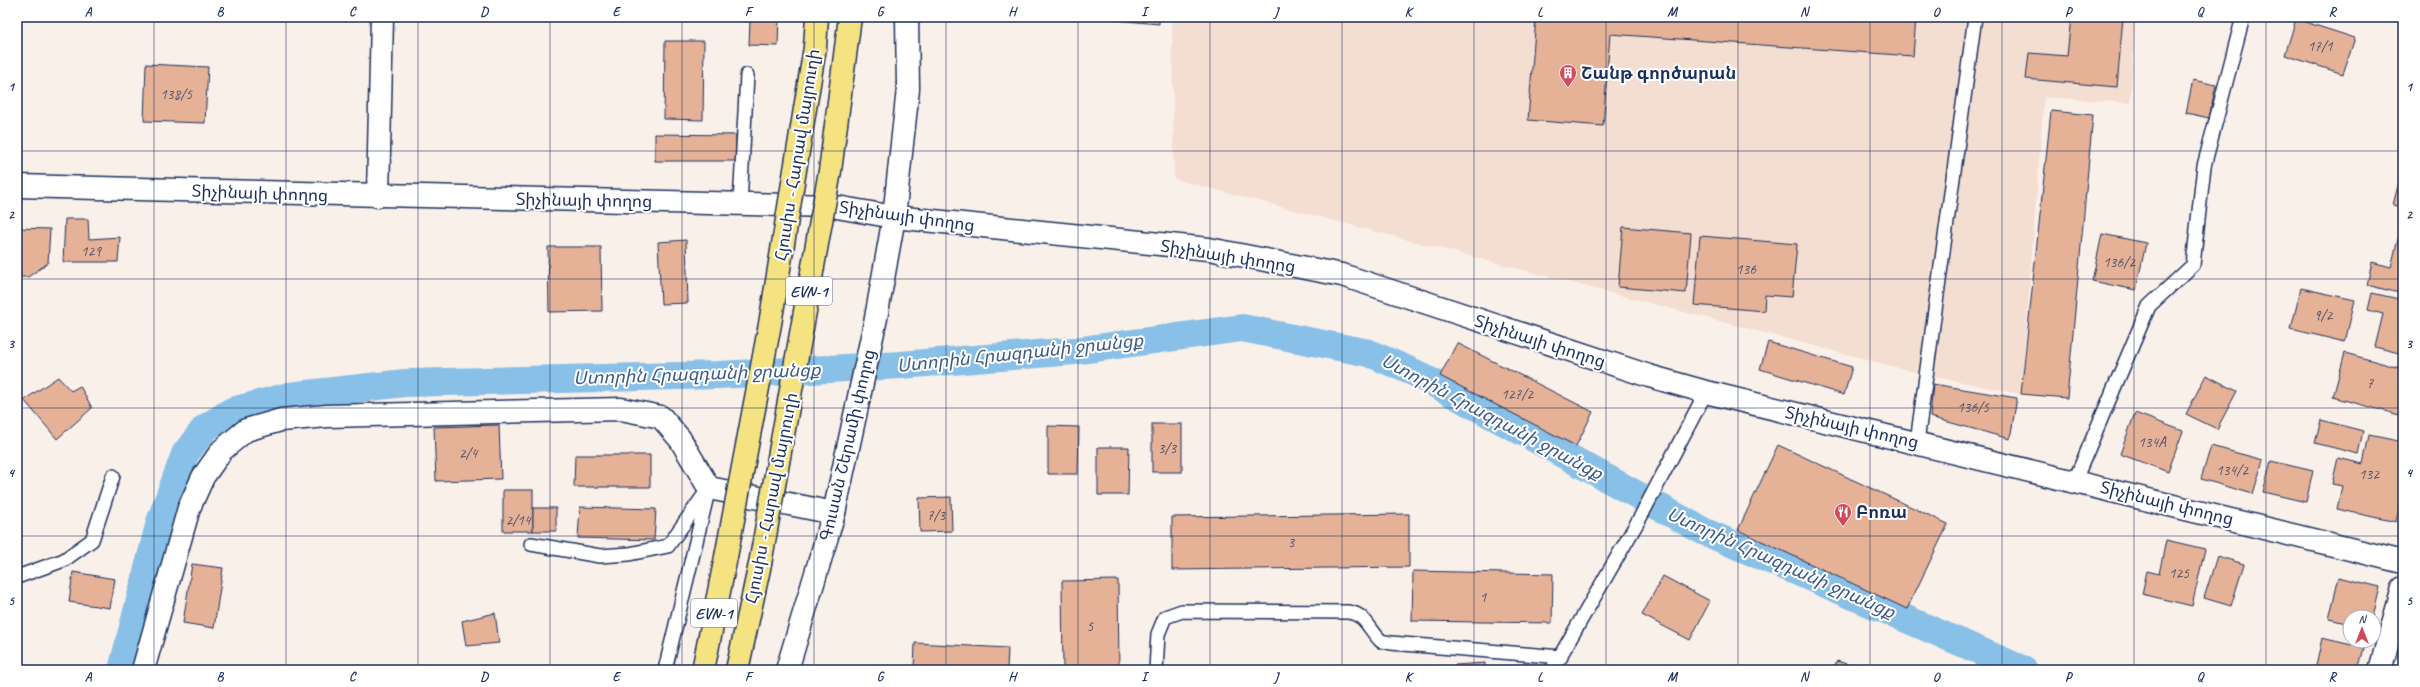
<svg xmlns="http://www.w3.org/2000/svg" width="2420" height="687" viewBox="0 0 2420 687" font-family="Caveat,'Noto Sans Armenian',sans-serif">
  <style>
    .built { fill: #f4ddd1 }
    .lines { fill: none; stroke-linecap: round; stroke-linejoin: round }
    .canal { stroke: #89c0e7; stroke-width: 28 }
    .building { fill: #e5b297; stroke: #1b2f5e }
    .lane-casing { stroke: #1b2f5e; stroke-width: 16 }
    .street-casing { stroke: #1b2f5e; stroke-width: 25 }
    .secondary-casing { stroke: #1b2f5e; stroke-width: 25 }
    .highway-casing { stroke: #1b2f5e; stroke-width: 25 }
    .lane { stroke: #fff; stroke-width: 13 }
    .street { stroke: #fff; stroke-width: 22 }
    .secondary { stroke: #fff; stroke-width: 22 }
    .highway { stroke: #f5e382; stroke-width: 22 }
    .highway-bridge-casing { stroke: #1b2f5e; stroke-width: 25; stroke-linecap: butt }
    .highway-bridge { stroke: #f5e382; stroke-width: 22 }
    .grid { fill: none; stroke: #1b2f5e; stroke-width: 1; stroke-opacity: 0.55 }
    .labels { text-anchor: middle; stroke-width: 4; stroke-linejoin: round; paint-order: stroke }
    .number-label { font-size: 15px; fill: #4e506c }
    .shield { fill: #fff; stroke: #5f6d8e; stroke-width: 1 }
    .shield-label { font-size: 16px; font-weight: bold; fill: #1b2f5e }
    .poi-label { font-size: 17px; font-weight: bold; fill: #1b2f5e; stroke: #fff; text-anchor: start }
    .street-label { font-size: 17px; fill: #1b2f5e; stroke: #fff }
    .water-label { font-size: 18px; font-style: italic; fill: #3c5a87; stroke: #fff }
    .neatline { fill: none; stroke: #1b2f5e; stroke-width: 1.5 }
    .grid-label { font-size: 13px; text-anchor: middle; font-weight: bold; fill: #1b2f5e }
  </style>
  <rect width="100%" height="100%" fill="#faf0ea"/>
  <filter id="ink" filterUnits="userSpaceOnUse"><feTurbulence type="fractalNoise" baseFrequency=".025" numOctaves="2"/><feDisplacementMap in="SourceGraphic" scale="8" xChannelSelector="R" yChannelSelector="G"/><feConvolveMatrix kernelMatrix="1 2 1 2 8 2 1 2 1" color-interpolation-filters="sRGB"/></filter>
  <g filter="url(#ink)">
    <!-- built -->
    <path class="built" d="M 1172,17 L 2136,17 L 2130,103 L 2044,97 L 2021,394 L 1926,375 L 1174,179 Z"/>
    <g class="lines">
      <!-- canal -->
      <path class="canal" d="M 122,670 L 160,522 L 185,454 L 205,428 L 232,411 L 289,396 L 405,383 L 718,375 L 901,365 L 1074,351 L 1242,328 L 1369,353 L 1415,373 L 1703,531 L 2024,670"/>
    </g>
    <!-- building -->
    <g class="building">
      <path d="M 684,17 L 779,17 L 778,46 L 749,45 L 750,20 Z"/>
      <path d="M 1116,17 L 1159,17 L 1159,24 L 1115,20 Z"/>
      <path d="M 1536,17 L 1916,17 L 1913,56 L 1610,34 L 1603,126 L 1528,120 Z"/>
      <path d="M 2071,17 L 2123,17 L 2117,87 L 2026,79 L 2029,53 L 2067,56 Z"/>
      <path d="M 2296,19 L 2355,38 L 2343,74 L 2285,55 Z"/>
      <path d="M 665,41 L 704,41 L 703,120 L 664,119 Z"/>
      <path d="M 146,64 L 208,67 L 205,123 L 144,121 Z"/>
      <path d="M 2193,80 L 2216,85 L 2209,118 L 2186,113 Z"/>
      <path d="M 2051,111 L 2093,115 L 2067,398 L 2021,394 Z"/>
      <path d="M 655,134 L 736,135 L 736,161 L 655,161 Z"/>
      <path d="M 2403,166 L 2403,208 L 2393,205 Z"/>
      <path d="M 65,219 L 88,219 L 89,239 L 120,237 L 118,262 L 63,262 Z"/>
      <path d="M 1623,227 L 1691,233 L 1686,293 L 1618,287 Z"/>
      <path d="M 17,228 L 50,229 L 48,263 L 28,277 L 17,277 Z"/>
      <path d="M 2400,231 L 2403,232 L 2403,294 L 2367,285 L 2372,262 L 2391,267 Z"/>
      <path d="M 2102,234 L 2146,243 L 2136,290 L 2092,281 Z"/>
      <path d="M 1700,236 L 1797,244 L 1792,297 L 1765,295 L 1764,311 L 1694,305 Z"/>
      <path d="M 686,240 L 688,303 L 661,304 L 658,242 Z"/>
      <path d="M 548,247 L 601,247 L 602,311 L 549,312 Z"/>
      <path d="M 2301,288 L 2355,300 L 2345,342 L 2291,329 Z"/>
      <path d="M 2372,293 L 2403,300 L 2403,354 L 2375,347 L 2383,314 L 2368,310 Z"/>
      <path d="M 1768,342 L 1852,367 L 1844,395 L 1760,369 Z"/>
      <path d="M 1457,343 L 1593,412 L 1576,446 L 1440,376 Z"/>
      <path d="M 2345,353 L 2403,369 L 2403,416 L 2333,397 Z"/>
      <path d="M 2206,375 L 2237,391 L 2217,429 L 2186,414 Z"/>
      <path d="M 58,377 L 71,391 L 80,386 L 92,408 L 57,439 L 24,400 Z"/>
      <path d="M 1933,384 L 2017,398 L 2010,439 L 1930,417 Z"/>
      <path d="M 2135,413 L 2183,431 L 2168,472 L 2120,454 Z"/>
      <path d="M 2321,420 L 2363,431 L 2358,454 L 2315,443 Z"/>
      <rect x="1152" y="424" width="30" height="48"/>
      <path d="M 499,425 L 501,479 L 436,481 L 434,427 Z"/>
      <path d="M 1048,426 L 1079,427 L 1078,474 L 1048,474 Z"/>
      <path d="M 2369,435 L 2403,442 L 2403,490 L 2396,522 L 2337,509 L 2342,486 L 2332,484 L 2338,458 L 2363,464 Z"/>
      <path d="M 1778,445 L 1948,524 L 1907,609 L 1738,530 Z"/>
      <path d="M 2211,446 L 2263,460 L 2253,494 L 2201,479 Z"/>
      <path d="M 1098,447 L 1129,447 L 1128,495 L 1098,495 Z"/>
      <path d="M 575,455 L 650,455 L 650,487 L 574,487 Z"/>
      <path d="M 2271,461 L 2313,471 L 2306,502 L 2263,492 Z"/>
      <rect x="503" y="490" width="30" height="41"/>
      <path d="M 951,497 L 952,531 L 920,532 L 919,498 Z"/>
      <path d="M 580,507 L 656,509 L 654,540 L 578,538 Z"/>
      <rect x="533" y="508" width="23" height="23"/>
      <path d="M 1409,514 L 1409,567 L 1172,570 L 1172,517 Z"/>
      <path d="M 2166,540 L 2205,549 L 2192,606 L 2142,594 L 2147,571 L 2159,574 Z"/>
      <path d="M 2217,556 L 2244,564 L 2231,606 L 2204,598 Z"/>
      <path d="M 192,564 L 223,568 L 214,628 L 183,623 Z"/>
      <path d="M 1413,571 L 1553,574 L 1552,623 L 1412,621 Z"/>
      <path d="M 73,572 L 115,579 L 110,608 L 69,602 Z"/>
      <path d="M 1663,576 L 1710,601 L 1690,640 L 1642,615 Z"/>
      <path d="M 2339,577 L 2380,587 L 2373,617 L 2350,617 L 2350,624 L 2329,619 Z"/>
      <path d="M 1118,580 L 1119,670 L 1063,670 L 1062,581 Z"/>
      <path d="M 495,613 L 499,643 L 466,646 L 462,621 Z"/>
      <path d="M 2322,638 L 2364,648 L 2358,670 L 2315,670 Z"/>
      <path d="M 915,643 L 1008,648 L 1007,670 L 914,670 Z"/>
      <path d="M 1837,661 L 1856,667 L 1856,670 L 1833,670 Z"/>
      <path d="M 1485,663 L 1485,670 L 1455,670 L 1455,665 Z"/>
    </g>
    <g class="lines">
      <defs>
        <g id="lane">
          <path d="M 740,204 L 747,75"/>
          <path d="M 1917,442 L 1975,17"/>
          <path d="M 2075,480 L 2149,306 L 2193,265 L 2204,166 L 2243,17"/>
          <path d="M 531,544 L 600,556 L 629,554 L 668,546 L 709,488"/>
          <path d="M 17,577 L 64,560 L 92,540 L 113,476"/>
          <path d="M 665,670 L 707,496"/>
          <path d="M 1156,670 L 1158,634 L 1165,617 L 1182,611 L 1348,612 C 1366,614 1369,630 1381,641 L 1391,643 L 1561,657"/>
          <path d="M 1552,670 L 1641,516 L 1706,392"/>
        </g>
        <g id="street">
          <path d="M 378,196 L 382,17"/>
          <path d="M 143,670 L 189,508 L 203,477 L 222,450 L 246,430 L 281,420 L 327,416 L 621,409 L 661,417 L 680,439 L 709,488 L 834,513"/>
        </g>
        <g id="secondary">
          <path d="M 17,186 L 831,206 L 894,217 L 1209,249 L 1342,275 L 1649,376 L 1706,392 L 2403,562"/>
          <path d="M 787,670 L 834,513 L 876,318 L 894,217 L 908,89 L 907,17"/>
          <path d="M 2380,670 L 2403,588"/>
        </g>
        <g id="highway">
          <path d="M 703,670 L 726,557"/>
          <path d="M 737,670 L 760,564"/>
        </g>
      </defs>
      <!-- lane casing -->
      <use href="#lane" class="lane-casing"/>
      <!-- street casing -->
      <use href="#street" class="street-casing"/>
      <!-- secondary casing -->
      <use href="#secondary" class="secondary-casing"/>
      <!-- highway casing -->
      <use href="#highway" class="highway-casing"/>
      <!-- lane -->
      <use href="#lane" class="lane"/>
      <!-- street -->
      <use href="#street" class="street"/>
      <!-- secondary -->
      <use href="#secondary" class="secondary"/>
      <!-- highway -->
      <use href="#highway" class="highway"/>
      <defs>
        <g id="highway-bridge">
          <path d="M 726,557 L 770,324 L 815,47 L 817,17"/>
          <path d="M 760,564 L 830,171 L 850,17"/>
        </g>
      </defs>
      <!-- highway-bridge casing -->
      <use href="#highway-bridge" class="highway-bridge-casing"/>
      <!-- highway-bridge -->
      <use href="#highway-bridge" class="highway-bridge"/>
    </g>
  </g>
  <!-- grid -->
  <path class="grid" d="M 154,17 L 154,670M 286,17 L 286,670M 418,17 L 418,670M 550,17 L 550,670M 682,17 L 682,670M 814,17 L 814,670M 946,17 L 946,670M 1078,17 L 1078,670M 1210,17 L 1210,670M 1342,17 L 1342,670M 1474,17 L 1474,670M 1606,17 L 1606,670M 1738,17 L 1738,670M 1870,17 L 1870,670M 2002,17 L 2002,670M 2134,17 L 2134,670M 2266,17 L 2266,670M 17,151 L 2403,151M 17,279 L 2403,279M 17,408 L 2403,408M 17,536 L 2403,536"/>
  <!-- icons -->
  <defs>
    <symbol id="building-pin" viewBox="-11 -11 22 30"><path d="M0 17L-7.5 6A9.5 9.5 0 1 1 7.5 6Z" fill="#d1495b" stroke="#fff"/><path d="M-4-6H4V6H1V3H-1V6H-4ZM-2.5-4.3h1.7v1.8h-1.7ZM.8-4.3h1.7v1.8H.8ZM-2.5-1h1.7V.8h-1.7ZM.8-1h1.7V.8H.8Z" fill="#fff"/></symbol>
    <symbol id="restaurant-pin" viewBox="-11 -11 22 30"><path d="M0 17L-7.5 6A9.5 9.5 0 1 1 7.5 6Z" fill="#d1495b" stroke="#fff"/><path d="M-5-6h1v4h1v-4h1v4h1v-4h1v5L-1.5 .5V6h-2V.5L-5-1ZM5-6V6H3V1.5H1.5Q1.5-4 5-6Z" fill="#fff"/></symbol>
  </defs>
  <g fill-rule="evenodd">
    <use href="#building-pin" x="1558" y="63" width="20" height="27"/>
    <use href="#restaurant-pin" x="1833" y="502" width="20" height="27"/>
  </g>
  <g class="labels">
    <!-- number labels -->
    <g class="number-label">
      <text x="2320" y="51">17/1</text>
      <text x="176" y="99">138/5</text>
      <text x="91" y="256">129</text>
      <text x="2119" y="267">136/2</text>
      <text x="1746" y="274">136</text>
      <text x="2323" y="320">9/2</text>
      <text x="2370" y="388">7</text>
      <text x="1517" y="399">127/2</text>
      <text x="1973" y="412">136/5</text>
      <text x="2152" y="447">134A</text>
      <text x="1167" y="453">3/3</text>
      <text x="468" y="458">2/4</text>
      <text x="2232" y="475">134/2</text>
      <text x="2369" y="479">132</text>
      <text x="936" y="520">7/3</text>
      <text x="518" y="525">2/14</text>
      <text x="1291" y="547">3</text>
      <text x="2179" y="578">125</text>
      <text x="1483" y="602">1</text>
      <text x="1090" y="631">5</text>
    </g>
    <!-- shield labels -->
    <g class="shield">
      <rect x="786" y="277" width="46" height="28" rx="3"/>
      <rect x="691" y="599" width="46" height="28" rx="3"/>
    </g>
    <g class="shield-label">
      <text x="809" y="297">EVN-1</text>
      <text x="714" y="619">EVN-1</text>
    </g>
    <!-- poi labels -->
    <g class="poi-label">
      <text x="1581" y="79">Շանթ գործարան</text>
      <text x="1856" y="518">Բոռա</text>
    </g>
    <!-- street labels -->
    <g class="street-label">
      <text transform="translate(797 155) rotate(-81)" y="6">Հյուսիս - Հարավ մայրուղի</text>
      <text transform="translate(260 193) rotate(2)" y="6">Տիչինայի փողոց</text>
      <text transform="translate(584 200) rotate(1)" y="6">Տիչինայի փողոց</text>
      <text transform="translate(907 216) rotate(8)" y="6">Տիչինայի փողոց</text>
      <text transform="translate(1228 256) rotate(9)" y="6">Տիչինայի փողոց</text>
      <text transform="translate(1540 341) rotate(18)" y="6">Տիչինայի փողոց</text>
      <text transform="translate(1852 427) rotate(13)" y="6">Տիչինայի փողոց</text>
      <text transform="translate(847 445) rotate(-77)" y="6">Գուսան Շերամի փողոց</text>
      <text transform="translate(771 498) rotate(-79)" y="6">Հյուսիս - Հարավ մայրուղի</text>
      <text transform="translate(2167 503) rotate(14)" y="6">Տիչինայի փողոց</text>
    </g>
    <!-- water labels -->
    <g class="water-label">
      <text transform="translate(1020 353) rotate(-6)" y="6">Ստորին Հրազդանի ջրանցք</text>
      <text transform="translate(697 374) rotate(-2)" y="6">Ստորին Հրազդանի ջրանցք</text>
      <text transform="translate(1492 417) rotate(28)" y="6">Ստորին Հրազդանի ջրանցք</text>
      <text transform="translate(1781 563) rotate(24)" y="6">Ստորին Հրազդանի ջրանցք</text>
    </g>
  </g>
  <!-- margin -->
  <rect width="2420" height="687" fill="none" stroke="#fff" stroke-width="44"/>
  <!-- north arrow -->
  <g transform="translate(2362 629)"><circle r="19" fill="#ffffff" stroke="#a4acbf"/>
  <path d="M0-3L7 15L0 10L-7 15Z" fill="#d1495b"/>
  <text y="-6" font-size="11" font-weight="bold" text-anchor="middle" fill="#1b2f5e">N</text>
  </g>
  <rect x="22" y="22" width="2376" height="643" class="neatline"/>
  <g class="grid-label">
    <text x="88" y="16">A</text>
    <text x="220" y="16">B</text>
    <text x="352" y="16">C</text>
    <text x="484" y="16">D</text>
    <text x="616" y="16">E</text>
    <text x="748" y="16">F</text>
    <text x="880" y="16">G</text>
    <text x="1012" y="16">H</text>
    <text x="1144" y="16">I</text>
    <text x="1276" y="16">J</text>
    <text x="1408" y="16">K</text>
    <text x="1540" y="16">L</text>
    <text x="1672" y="16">M</text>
    <text x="1804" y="16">N</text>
    <text x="1936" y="16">O</text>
    <text x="2068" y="16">P</text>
    <text x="2200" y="16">Q</text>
    <text x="2332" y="16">R</text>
    <text x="11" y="91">1</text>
    <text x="2409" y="91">1</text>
    <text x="11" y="219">2</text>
    <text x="2409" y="219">2</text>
    <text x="11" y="348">3</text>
    <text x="2409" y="348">3</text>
    <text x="11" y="477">4</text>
    <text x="2409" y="477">4</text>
    <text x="11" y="605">5</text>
    <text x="2409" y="605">5</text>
    <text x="88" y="681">A</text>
    <text x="220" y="681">B</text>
    <text x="352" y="681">C</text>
    <text x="484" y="681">D</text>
    <text x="616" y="681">E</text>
    <text x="748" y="681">F</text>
    <text x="880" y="681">G</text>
    <text x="1012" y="681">H</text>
    <text x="1144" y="681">I</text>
    <text x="1276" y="681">J</text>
    <text x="1408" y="681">K</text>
    <text x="1540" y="681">L</text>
    <text x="1672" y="681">M</text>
    <text x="1804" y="681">N</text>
    <text x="1936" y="681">O</text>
    <text x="2068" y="681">P</text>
    <text x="2200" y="681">Q</text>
    <text x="2332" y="681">R</text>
  </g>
</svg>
